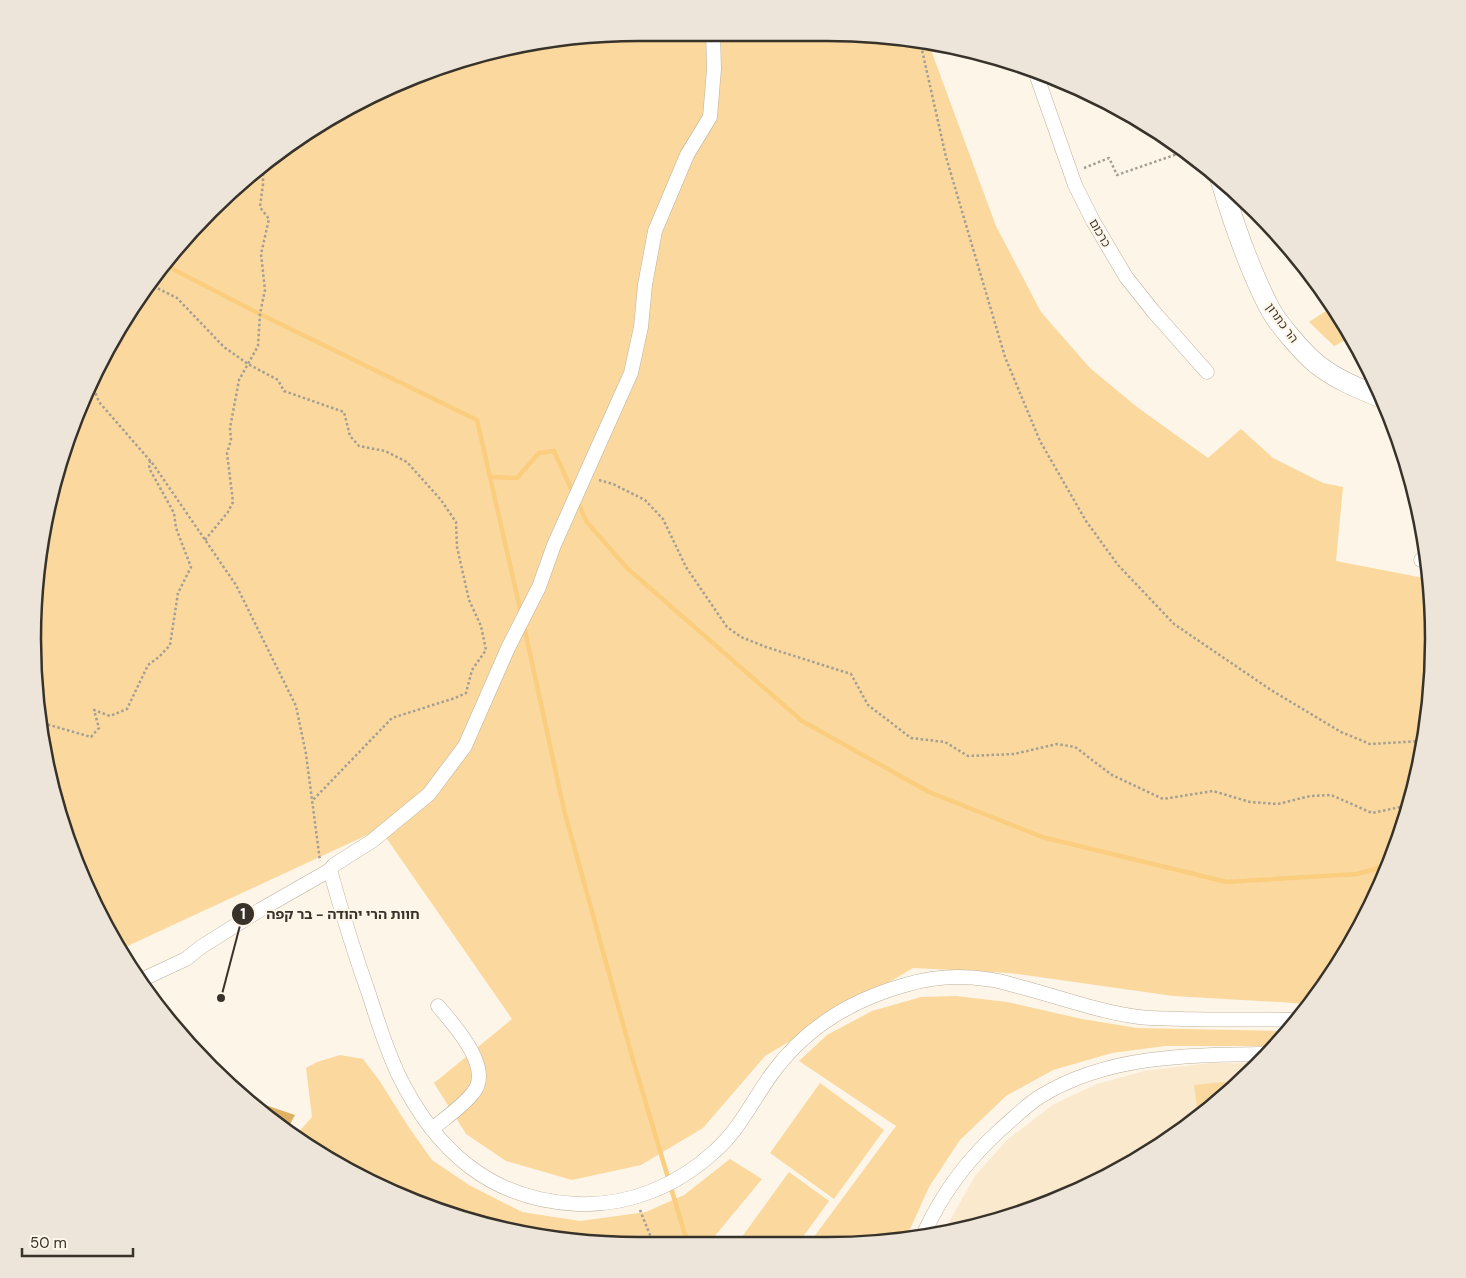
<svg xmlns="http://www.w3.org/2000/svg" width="1466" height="1278" viewBox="0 0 1466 1278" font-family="'DM Sans','Noto Sans Hebrew',sans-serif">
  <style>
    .built { fill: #fae9cd }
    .green { fill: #fbd99e }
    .forest { fill: #deb164 }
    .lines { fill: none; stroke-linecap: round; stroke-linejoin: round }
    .stream { stroke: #facd7f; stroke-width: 4.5 }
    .street-casing { stroke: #bcb09b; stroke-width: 15 }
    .secondary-casing { stroke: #bcb09b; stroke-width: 21 }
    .path { stroke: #a49e93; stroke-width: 2.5; stroke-dasharray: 2.5 2.5; stroke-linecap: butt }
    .street { stroke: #fff; stroke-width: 14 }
    .secondary { stroke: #fff; stroke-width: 20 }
    .labels { text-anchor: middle; stroke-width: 4.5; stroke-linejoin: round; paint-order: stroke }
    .street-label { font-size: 12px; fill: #37322a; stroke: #fdf5e8 }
    .rim { fill: none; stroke: #37322a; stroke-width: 2.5 }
    .leader { fill: none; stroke: #37322a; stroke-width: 2 }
    .callout-dot { fill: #37322a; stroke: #fdf5e8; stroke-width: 2 }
    .mark-label { font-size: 15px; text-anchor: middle; font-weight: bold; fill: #fff }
    .callout-label { font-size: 14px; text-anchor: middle; font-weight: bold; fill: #37322a; stroke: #fdf5e8; stroke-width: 4.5; stroke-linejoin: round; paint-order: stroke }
  </style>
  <rect width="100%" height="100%" fill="#fdf5e8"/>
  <!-- built -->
  <path class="built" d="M 1211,1063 L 1256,1063 L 1227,1095 L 1130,1164 L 1022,1213 L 945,1229 L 975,1176 L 1007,1140 L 1054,1104 L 1097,1084 L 1144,1071 Z"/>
  <!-- green -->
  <g class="green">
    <path d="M 639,33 L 866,34 L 928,42 L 996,226 L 1041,312 L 1090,368 L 1137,407 L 1208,458 L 1241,429 L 1273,458 L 1323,483 L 1343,487 L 1336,561 L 1429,579 L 1432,679 L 1413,796 L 1371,908 L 1311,1004 L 1173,996 L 1010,973 L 913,968 L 765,1056 L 703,1128 L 641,1165 L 572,1180 L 506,1161 L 466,1134 L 434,1083 L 512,1019 L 380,829 L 119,950 L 114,942 L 65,834 L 34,679 L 38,560 L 79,407 L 158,270 L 239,183 L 370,95 L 482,53 Z"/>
    <path d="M 1323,294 L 1350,338 L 1334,346 L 1309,322 L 1329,309 L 1319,296 Z"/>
    <path d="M 956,996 L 1007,1002 L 1082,1019 L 1137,1028 L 1287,1031 L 1273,1046 L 1165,1046 L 1112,1053 L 1053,1070 L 1006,1096 L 960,1140 L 929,1187 L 907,1236 L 867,1244 L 808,1245 L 896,1126 L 799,1061 L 827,1035 L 872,1011 L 921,997 Z"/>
    <path d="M 340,1055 L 363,1059 L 379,1080 L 408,1126 L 432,1160 L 469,1185 L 522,1212 L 580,1221 L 646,1212 L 684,1195 L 730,1159 L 762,1179 L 714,1237 L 726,1245 L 639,1245 L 521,1234 L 407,1199 L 302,1143 L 294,1137 L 312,1117 L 306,1068 L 317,1062 Z"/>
    <path d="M 1241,1080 L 1227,1095 L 1198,1115 L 1194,1085 Z"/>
    <path d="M 820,1083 L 884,1130 L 834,1199 L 770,1153 Z"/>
    <path d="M 789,1172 L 829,1201 L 797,1245 L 744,1245 L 739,1241 Z"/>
  </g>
  <!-- forest -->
  <path class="forest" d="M 253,1101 L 295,1115 L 287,1130 Z"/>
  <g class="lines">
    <!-- stream -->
    <g class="stream">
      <path d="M 163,264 L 260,314 L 477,420 L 521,613"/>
      <path d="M 490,477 L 517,478 L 539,453 L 554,451 L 573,493"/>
      <path d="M 578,502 L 586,521 L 627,568 L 802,721 L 929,792 L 1042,837 L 1227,882 L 1357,874 L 1386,866"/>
      <path d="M 524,626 L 564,810 L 631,1053 L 688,1245"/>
    </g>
    <defs>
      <g id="street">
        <path d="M 1035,71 L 1075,185 L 1093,221 L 1126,277 L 1153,311 L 1207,372"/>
        <path d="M 1421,560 L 1428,560"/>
        <path d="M 330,870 C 342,913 355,955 370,997 C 378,1023 387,1050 398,1074 C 435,1150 490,1200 577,1204 C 629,1206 677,1186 715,1151 C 739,1130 753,1100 771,1075 C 804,1029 851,1000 905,985 C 931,977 959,975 986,979 C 996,980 1007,983 1017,986 C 1057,996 1098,1012 1139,1017 C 1154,1019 1169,1018 1184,1019 C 1222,1020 1260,1019 1297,1020"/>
        <path d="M 141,980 L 186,959 L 201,947 L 260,910 L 330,870 L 334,865 L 372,841 L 429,794 L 465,746 L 508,648 L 539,587 L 554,545 L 631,373 L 641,327 L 645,285 L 655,231 L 687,155 L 710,117 L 714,69 L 713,33"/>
        <path d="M 432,1129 C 445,1118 462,1107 473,1093 C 494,1068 454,1025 438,1006"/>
        <path d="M 924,1233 C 942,1194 969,1158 1000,1130 C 1013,1119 1026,1105 1041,1096 C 1108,1055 1189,1055 1265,1054"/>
      </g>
      <path id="secondary" d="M 1220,178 C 1233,222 1248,266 1269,307 C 1277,323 1304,354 1318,365 C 1337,380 1360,389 1382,398"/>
    </defs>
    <!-- street casing -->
    <use href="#street" class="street-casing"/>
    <!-- secondary casing -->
    <use href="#secondary" class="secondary-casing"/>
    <!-- path -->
    <g class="path">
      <path d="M 920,41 L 946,157 L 1005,357 L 1040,441 L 1086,521 L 1118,565 L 1174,624 L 1271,690 L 1341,732 L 1370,744 L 1422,741"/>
      <path d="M 1084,168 L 1109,158 L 1117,175 L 1183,152"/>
      <path d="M 149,284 L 177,298 L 224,347 L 248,364 L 278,380 L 284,391 L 344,412 L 350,436 L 359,446 L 385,451 L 407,462 L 441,500 L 456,522 L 457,547 L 469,600 L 481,626 L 486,650 L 472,670 L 466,693 L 455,698 L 392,718 L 312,801"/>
      <path d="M 92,384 L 99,402 L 153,464 L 236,585 L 296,706 L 306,754 L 320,861"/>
      <path d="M 599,480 L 613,484 L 645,500 L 663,519 L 686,567 L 727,627 L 741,637 L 766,647 L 851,674 L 868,705 L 911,738 L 945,742 L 968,756 L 1014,754 L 1057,744 L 1075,747 L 1112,775 L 1163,799 L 1213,791 L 1250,802 L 1278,804 L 1310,796 L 1331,795 L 1372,813 L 1410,805"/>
      <path d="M 205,540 L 228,512 L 233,502 L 227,453 L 231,440 L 230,428 L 239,380 L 258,346 L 260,314 L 265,290 L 261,254 L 269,219 L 260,207 L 263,184 L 263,167"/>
      <path d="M 43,725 L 46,724 L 91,737 L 99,728 L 94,710 L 110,716 L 127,709 L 148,665 L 159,657 L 170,645 L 178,593 L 191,567 L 176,528 L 174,513 L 149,468 L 150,461"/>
      <path d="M 640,1210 L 654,1245"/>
    </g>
    <!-- street -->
    <use href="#street" class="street"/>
    <!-- secondary -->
    <use href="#secondary" class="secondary"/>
  </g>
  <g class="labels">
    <!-- street labels -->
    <g class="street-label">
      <text transform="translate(1100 233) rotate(60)" y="4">כרכום</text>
      <text transform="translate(1282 323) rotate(54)" y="4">הר כתרון</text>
    </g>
  </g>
  <!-- crop -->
  <path d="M0 0H1466V1278H0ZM639 41H827A598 598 0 0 1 1425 639V639A598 598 0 0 1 827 1237H639A598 598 0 0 1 41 639V639A598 598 0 0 1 639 41Z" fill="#ede5d9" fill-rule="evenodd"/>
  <path class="rim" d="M639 41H827A598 598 0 0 1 1425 639V639A598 598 0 0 1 827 1237H639A598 598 0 0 1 41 639V639A598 598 0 0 1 639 41Z"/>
  <!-- callouts -->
  <path class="leader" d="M221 998L243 914"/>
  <g class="callout-dot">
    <circle cx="221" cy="998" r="5"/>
    <circle cx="243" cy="914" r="12"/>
  </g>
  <g class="mark-label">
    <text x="243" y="919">1</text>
  </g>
  <g class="callout-label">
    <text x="343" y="919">חוות הרי יהודה - בר קפה</text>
  </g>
  <!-- scale -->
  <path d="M22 1248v8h111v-8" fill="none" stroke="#37322a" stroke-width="2.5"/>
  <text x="30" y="1248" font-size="15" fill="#37322a" stroke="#fdf5e8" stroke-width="4" paint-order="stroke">50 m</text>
</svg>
